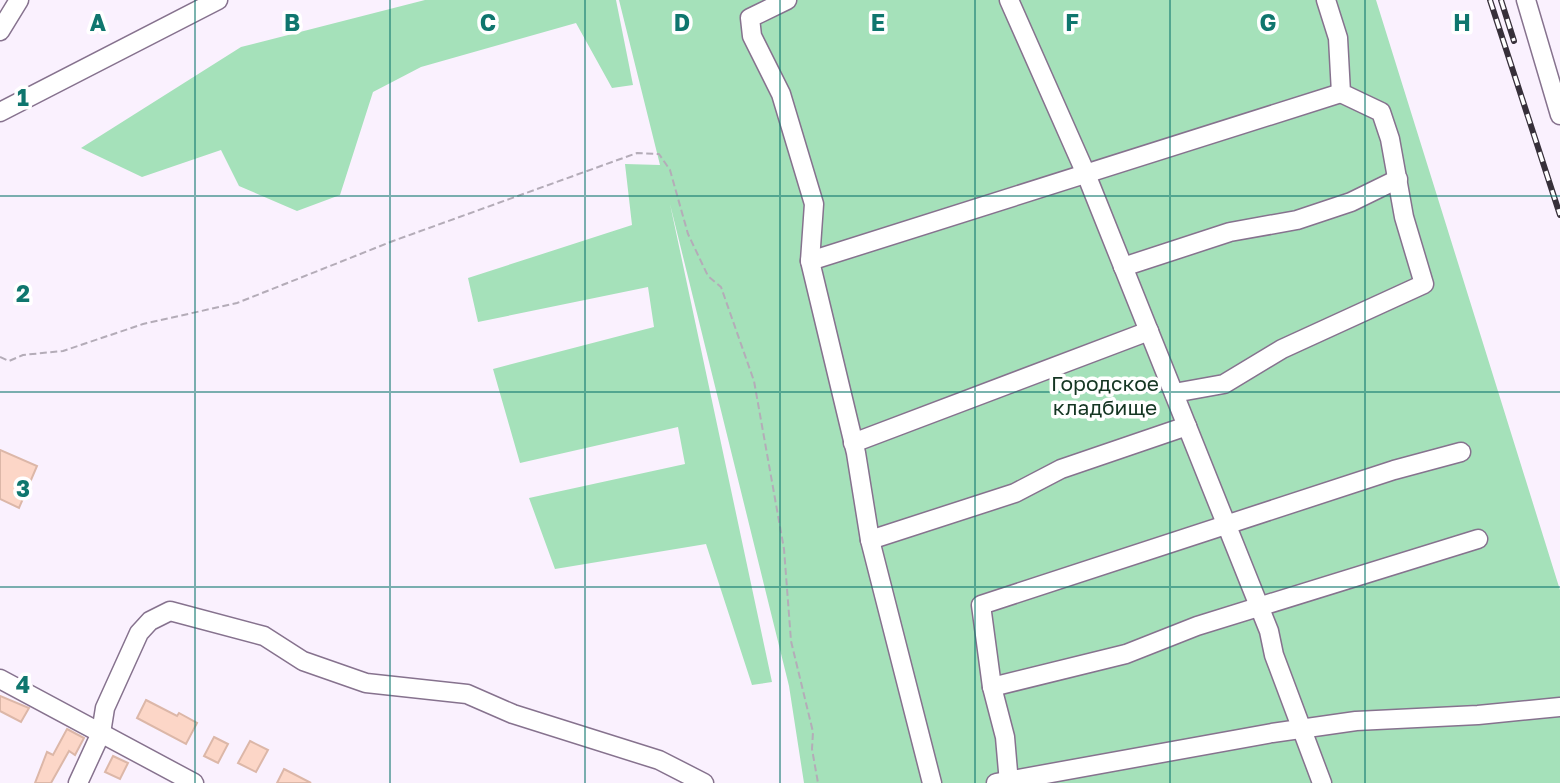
<svg xmlns="http://www.w3.org/2000/svg" width="1560" height="783" viewBox="0 0 1560 783" font-family="'Golos Text',sans-serif">
  <style>
    .green { fill: #a5e1ba }
    .building { fill: #fcd6c7; stroke: #dcb7a8; stroke-width: 2 }
    .lines { fill: none; stroke-linecap: round; stroke-linejoin: round }
    .minor-casing { stroke: #86728e; stroke-width: 21 }
    .path { stroke: #b4acb8; stroke-width: 2; stroke-dasharray: 7 3.5; stroke-linecap: butt }
    .minor { stroke: #fff; stroke-width: 18 }
    .rail-casing { stroke: #37303a; stroke-width: 6 }
    .rail { stroke: #fff; stroke-width: 3.5; stroke-dasharray: 10; stroke-linecap: butt }
    .grid { fill: none; stroke: #0f766e; stroke-width: 2; stroke-opacity: 0.55 }
    .labels { text-anchor: middle; stroke-width: 7; stroke-linejoin: round; paint-order: stroke }
    .park-label { font-size: 21px; fill: #153623; stroke: #fff }
    .grid-label { font-size: 23px; text-anchor: middle; font-weight: bold; fill: #0f766e; stroke: #fff; stroke-width: 7; stroke-linejoin: round; paint-order: stroke }
  </style>
  <rect width="100%" height="100%" fill="#faf1fe"/>
  <!-- green -->
  <g class="green">
    <path d="M 425,0 L 616,0 L 633,85 L 612,88 L 576,23 L 421,67 L 373,92 L 340,195 L 297,211 L 239,186 L 221,150 L 142,177 L 81,148 L 241,47 Z"/>
    <path d="M 619,0 L 1376,0 L 1560,590 L 1560,783 L 804,783 L 789,686 L 670,204 L 772,682 L 752,685 L 706,544 L 555,569 L 529,498 L 685,464 L 678,427 L 520,463 L 493,369 L 654,327 L 648,287 L 478,322 L 468,278 L 632,225 L 625,164 L 660,165 Z"/>
  </g>
  <!-- building -->
  <g class="building">
    <path d="M 0,450 L 37,466 L 19,508 L 0,499 Z"/>
    <path d="M 0,696 L 29,708 L 21,722 L 0,711 Z"/>
    <path d="M 146,700 L 177,716 L 179,713 L 197,723 L 186,744 L 137,718 Z"/>
    <path d="M 67,729 L 84,738 L 75,755 L 69,751 L 51,783 L 35,783 L 47,752 L 53,755 Z"/>
    <path d="M 214,737 L 228,744 L 218,763 L 204,756 Z"/>
    <path d="M 250,741 L 268,750 L 256,772 L 238,763 Z"/>
    <path d="M 113,756 L 128,763 L 120,779 L 105,772 Z"/>
    <path d="M 284,769 L 311,783 L 277,783 Z"/>
  </g>
  <g class="lines">
    <defs>
      <g id="minor">
        <path d="M 787,0 L 750,18 L 752,36 L 781,94 L 814,204 L 810,261"/>
        <path d="M 1009,0 L 1086,174 L 1269,631 L 1274,655 L 1322,783"/>
        <path d="M 1526,0 L 1560,115"/>
        <path d="M 0,31 L 19,0"/>
        <path d="M 0,112 L 218,0"/>
        <path d="M 1123,267 L 1230,232 L 1297,220 L 1351,202 L 1398,179"/>
        <path d="M 1174,393 L 1224,384 L 1282,349 L 1424,284 L 1404,217 L 1390,139 L 1381,112 L 1341,93 L 1338,38 L 1326,0"/>
        <path d="M 853,443 L 1149,331"/>
        <path d="M 870,540 L 1015,493 L 1061,469 L 1187,426"/>
        <path d="M 0,679 L 194,783"/>
        <path d="M 992,687 L 1126,654 L 1197,626 L 1478,539"/>
        <path d="M 78,783 L 101,733 L 105,708 L 139,633 L 150,621 L 170,611 L 264,636 L 303,661 L 366,683 L 467,694 L 513,714 L 659,760 L 704,783"/>
        <path d="M 932,783 L 870,540 L 856,453 L 810,261 L 1341,93"/>
        <path d="M 996,783 L 1272,733 L 1356,721 L 1478,715 L 1560,707"/>
        <path d="M 1009,783 L 1005,737 L 992,687 L 981,605 L 1394,470 L 1461,452"/>
      </g>
    </defs>
    <!-- minor casing -->
    <use href="#minor" class="minor-casing"/>
    <!-- path -->
    <path class="path" d="M 0,357 L 9,361 L 23,355 L 63,351 L 143,324 L 237,303 L 393,241 L 637,153 L 659,154 L 670,170 L 688,234 L 708,276 L 721,287 L 754,381 L 784,549 L 791,641 L 813,732 L 812,749 L 818,783"/>
    <!-- minor -->
    <use href="#minor" class="minor"/>
    <defs>
      <g id="rail">
        <path d="M 1490,0 L 1560,215"/>
        <path d="M 1501,0 L 1514,41"/>
      </g>
    </defs>
    <!-- rail casing -->
    <use href="#rail" class="rail-casing"/>
    <!-- rail -->
    <use href="#rail" class="rail"/>
  </g>
  <!-- grid -->
  <path class="grid" d="M 195,0 L 195,783M 390,0 L 390,783M 585,0 L 585,783M 780,0 L 780,783M 975,0 L 975,783M 1170,0 L 1170,783M 1365,0 L 1365,783M 0,196 L 1560,196M 0,392 L 1560,392M 0,587 L 1560,587"/>
  <g class="labels">
    <!-- park labels -->
    <g class="park-label">
      <text x="1105" y="391">Городское<tspan x="1105" dy="24">кладбище</tspan></text>
    </g>
  </g>
  <g class="grid-label">
    <text x="98" y="31">A</text>
    <text x="292" y="31">B</text>
    <text x="488" y="31">C</text>
    <text x="682" y="31">D</text>
    <text x="878" y="31">E</text>
    <text x="1072" y="31">F</text>
    <text x="1268" y="31">G</text>
    <text x="1462" y="31">H</text>
    <text x="23" y="106">1</text>
    <text x="23" y="302">2</text>
    <text x="23" y="497">3</text>
    <text x="23" y="693">4</text>
  </g>
</svg>
